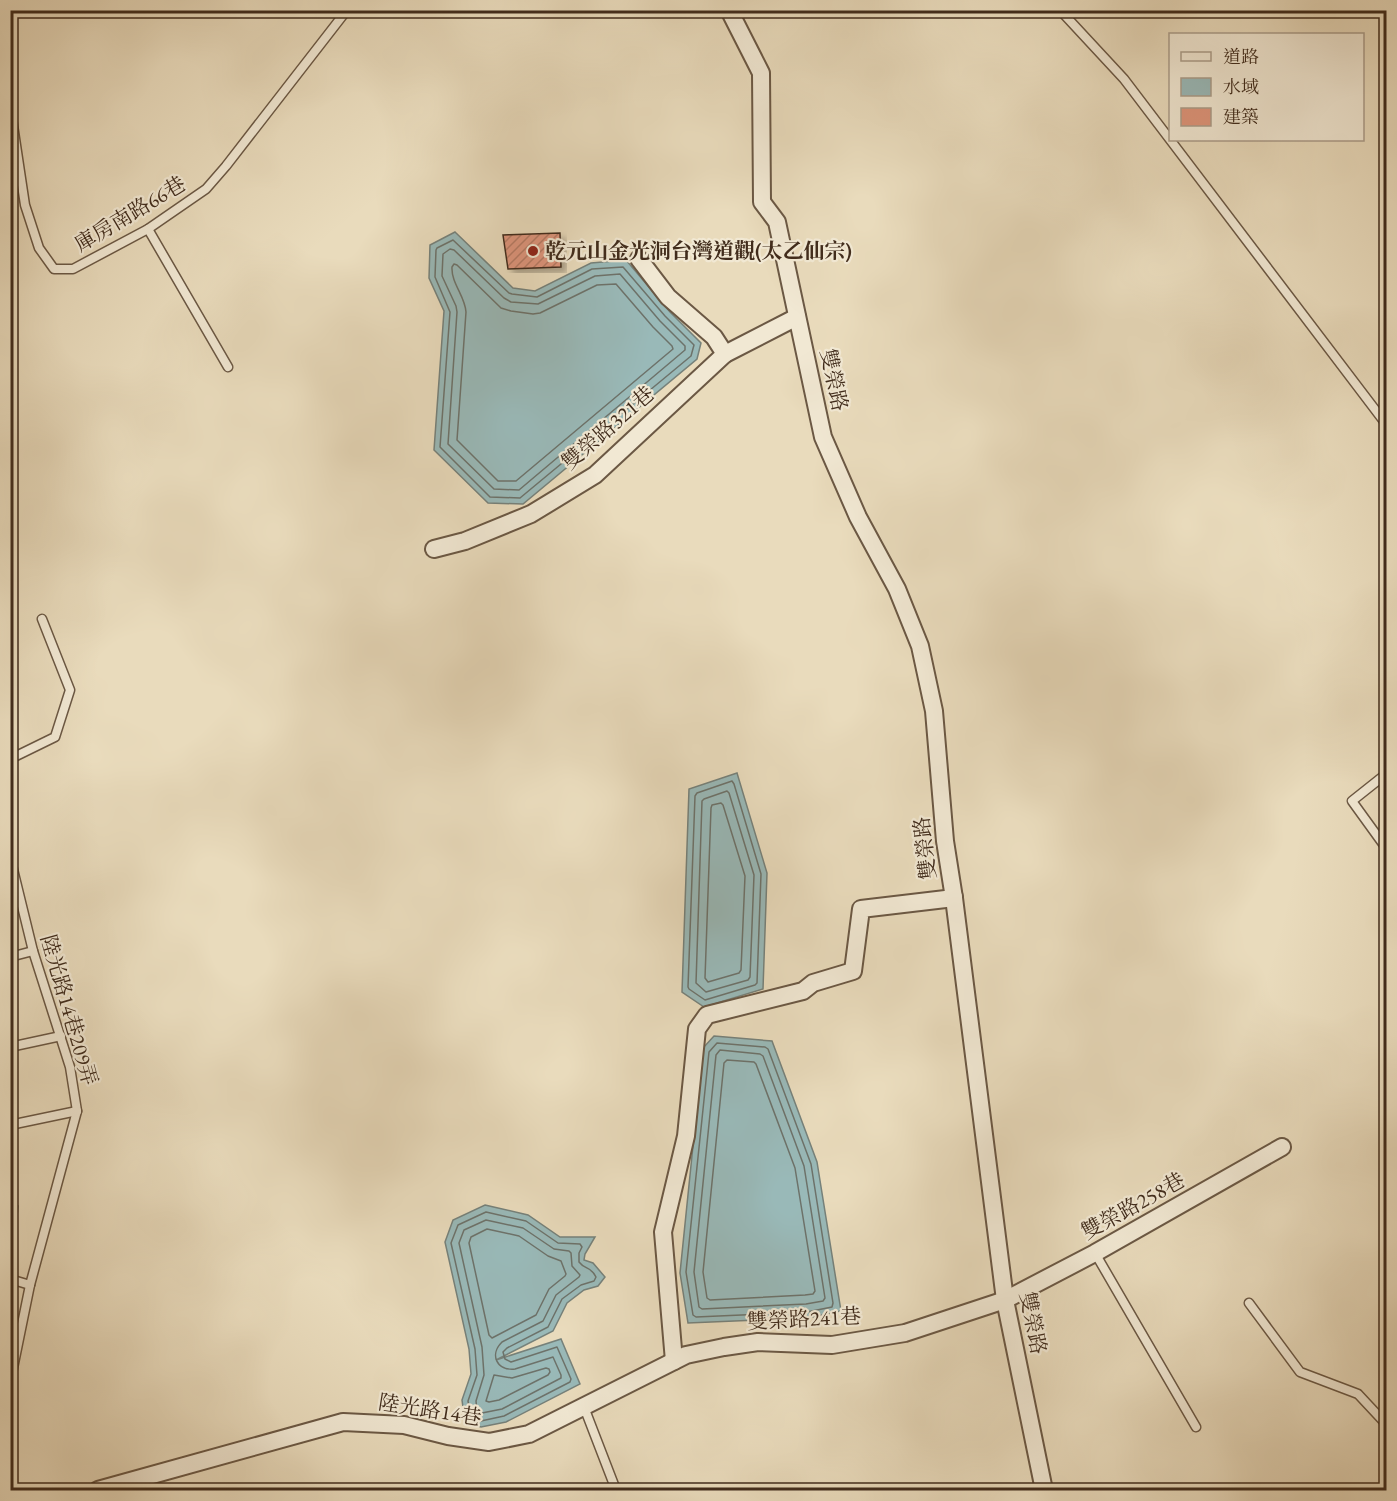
<svg xmlns="http://www.w3.org/2000/svg" width="1397" height="1501" viewBox="0 0 1397 1501" font-family="'EB Garamond','Noto Serif TC',serif">
  <style>
    .water { fill: #99b9b8; stroke: #76817a; stroke-width: 1.5 }
    .lines { fill: none; stroke-linecap: round; stroke-linejoin: round }
    .shore { stroke: #6d726a; stroke-width: 1.5 }
    .building { fill: url(#building-hatch); stroke: #412c1c; stroke-width: 1.5; filter: url(#shadow) }
    .service-casing { stroke: #6b5844; stroke-width: 11 }
    .minor-casing { stroke: #6b5844; stroke-width: 20 }
    .service { stroke: #f1e8d3; stroke-width: 8 }
    .minor { stroke: #f1e8d3; stroke-width: 16 }
    .poi-dot { fill: #8f2418; stroke: #f1e8d3; stroke-width: 2 }
    .labels { text-anchor: middle; stroke-width: 4.5; stroke-linejoin: round; paint-order: stroke }
    .street-label { font-size: 21px; fill: #412c1c; stroke: #f1e8d3 }
    .poi-label { font-size: 21px; font-weight: bold; fill: #412c1c; stroke: #f1e8d3; text-anchor: start }
  </style>
  <defs>
    <pattern id="building-hatch" width="6" height="6" patternUnits="userSpaceOnUse" patternTransform="scale(1.5)"><rect width="6" height="6" fill="#de957b"/><path d="M-1 1l2-2M0 6l6-6M5 7l2-2" fill="none" stroke="#b67a64"/></pattern>
    <filter id="shadow"><feDropShadow dx="5.5" dy="5.5" stdDeviation="3" flood-color="#0004"/></filter>
  </defs>
  <rect width="100%" height="100%" fill="#e9dbbc"/>
  <filter id="stains"><feTurbulence type="fractalNoise" baseFrequency=".00333" numOctaves="4"/><feColorMatrix values="0 0 0 0 .2 0 0 0 0 .09 0 0 0 0 .02 0 0 0 .5 -.17"/></filter>
  <radialGradient id="worn" r=".72"><stop offset=".6" stop-color="#630" stop-opacity="0"/><stop offset="1" stop-color="#630" stop-opacity=".3"/></radialGradient>
  <!-- water -->
  <g class="water">
    <path d="M 455,232 L 513,288 L 535,291 L 591,263 L 626,260 L 670,312 L 701,343 L 697,359 L 523,504 L 488,503 L 434,450 L 444,311 L 429,278 L 430,245 Z"/>
    <path d="M 737,773 L 767,873 L 763,989 L 704,1007 L 682,992 L 689,789 Z"/>
    <path d="M 714,1036 L 772,1041 L 817,1162 L 841,1311 L 808,1318 L 688,1323 L 680,1273 L 703,1048 Z"/>
    <path d="M 485,1205 L 528,1215 L 560,1237 L 595,1237 L 585,1254 L 584,1260 L 593,1263 L 605,1277 L 598,1286 L 584,1290 L 567,1303 L 553,1331 L 496,1360 L 561,1339 L 580,1384 L 506,1422 L 481,1427 L 465,1422 L 462,1400 L 471,1374 L 469,1349 L 445,1242 L 453,1220 Z"/>
    <path d="M 11,1206 L 18,1206 L 14,1248 L 11,1250 Z"/>
  </g>
  <g class="lines">
    <!-- shore -->
    <g class="shore">
      <path d="M 453,240 L 509,293 L 512,294 L 537,297 L 592,269 L 623,267 L 665,316 L 694,345 L 691,356 L 520,498 L 490,497 L 440,447 L 450,312 L 435,277 L 436,250 L 437,248 Z"/>
      <path d="M 450,249 L 454,250 L 504,298 L 511,302 L 538,304 L 595,276 L 620,274 L 660,321 L 685,346 L 685,350 L 519,490 L 494,489 L 448,444 L 457,312 L 456,306 L 442,276 L 443,254 Z"/>
      <path d="M 454,264 L 457,265 L 501,308 L 511,311 L 533,314 L 540,313 L 597,285 L 616,284 L 653,327 L 672,346 L 673,349 L 516,481 L 498,481 L 457,440 L 466,312 C 465,296 451,283 452,267 Z"/>
      <path d="M 732,781 L 734,784 L 761,874 L 757,983 L 755,985 L 705,1000 L 689,989 L 688,987 L 695,796 L 697,793 Z"/>
      <path d="M 727,791 L 729,793 L 754,875 L 750,977 L 748,980 L 706,992 L 696,983 L 702,801 L 704,799 Z"/>
      <path d="M 721,803 L 723,805 L 745,876 L 741,970 L 739,973 L 708,982 L 705,978 L 711,808 L 712,805 Z"/>
      <path d="M 717,1043 L 765,1047 L 768,1049 L 811,1164 L 833,1303 L 832,1307 L 807,1312 L 696,1317 L 693,1315 L 686,1272 L 709,1052 Z"/>
      <path d="M 720,1050 L 760,1054 L 763,1056 L 804,1166 L 825,1298 L 823,1301 L 806,1304 L 702,1309 L 699,1307 L 694,1272 L 716,1055 Z"/>
      <path d="M 727,1060 L 754,1062 L 756,1064 L 795,1168 L 815,1291 L 813,1294 L 805,1295 L 710,1300 L 707,1298 L 703,1272 L 724,1063 Z"/>
      <path d="M 486,1212 L 526,1221 L 558,1243 L 580,1244 L 582,1247 L 579,1253 L 579,1262 C 585,1270 591,1266 596,1277 L 594,1281 L 581,1285 L 562,1299 L 548,1327 L 507,1348 L 503,1352 L 505,1359 L 511,1362 L 557,1347 L 571,1379 L 570,1382 L 504,1416 L 481,1421 L 471,1417 L 468,1401 L 477,1375 L 475,1349 L 451,1243 L 458,1225 Z"/>
      <path d="M 486,1220 L 523,1228 L 554,1249 L 569,1251 L 571,1253 L 572,1266 L 580,1275 L 579,1277 L 556,1295 L 543,1321 L 502,1342 C 489,1355 497,1371 515,1369 L 553,1357 L 561,1375 L 561,1378 L 502,1409 L 482,1413 L 477,1411 L 476,1401 L 484,1375 L 482,1347 L 459,1243 L 464,1230 Z"/>
      <path d="M 487,1229 L 519,1236 L 548,1256 L 561,1261 L 566,1274 L 565,1276 L 549,1289 L 536,1315 L 492,1338 L 489,1335 L 469,1243 L 471,1237 Z"/>
      <path d="M 546,1368 L 549,1369 L 550,1372 L 548,1375 L 499,1400 L 489,1402 L 486,1401 L 494,1375 L 512,1378 Z"/>
    </g>
  </g>
  <!-- building -->
  <path class="building" d="M 560,233 L 561,267 L 508,269 L 503,235 Z"/>
  <g class="lines">
    <defs>
      <g id="service">
        <path d="M 1060,10 L 1124,79 L 1386,424"/>
        <path d="M 10,105 L 25,205 L 39,248 L 54,269 L 73,269 L 148,229 L 206,189 L 226,166 L 347,10"/>
        <path d="M 148,229 L 228,367"/>
        <path d="M 10,759 L 55,737 L 70,690 L 42,619"/>
        <path d="M 1386,774 L 1352,801 L 1386,848"/>
        <path d="M 10,857 L 33,951 L 70,1067 L 77,1111 L 30,1285 L 10,1383"/>
        <path d="M 10,957 L 33,951"/>
        <path d="M 10,1047 L 61,1036"/>
        <path d="M 10,1125 L 77,1111"/>
        <path d="M 1095,1253 L 1196,1427"/>
        <path d="M 10,1279 L 30,1285"/>
        <path d="M 1249,1303 L 1300,1372 L 1358,1394 L 1386,1424"/>
        <path d="M 584,1407 L 616,1490"/>
      </g>
      <g id="minor">
        <path d="M 729,10 L 761,73 L 762,202 L 777,222 L 823,437 L 858,517 L 897,589 L 920,646 L 934,711 L 945,841 L 954,898 L 1005,1300 L 1044,1490"/>
        <path d="M 639,259 L 668,297 L 714,337 L 725,354"/>
        <path d="M 434,549 L 465,541 L 531,514 L 595,475 L 725,354 L 797,317"/>
        <path d="M 674,1361 L 663,1232 L 686,1136 L 697,1029 L 707,1015 L 803,991 L 813,983 L 853,971 L 861,909 L 954,898 L 954,897"/>
        <path d="M 98,1490 L 343,1422 L 404,1425 L 448,1436 L 489,1442 L 529,1434 L 686,1355 L 724,1347 L 758,1342 L 832,1345 L 905,1333 L 1005,1300 L 1095,1253 L 1282,1147"/>
      </g>
    </defs>
    <!-- service casing -->
    <use href="#service" class="service-casing"/>
    <!-- minor casing -->
    <use href="#minor" class="minor-casing"/>
    <!-- service -->
    <use href="#service" class="service"/>
    <!-- minor -->
    <use href="#minor" class="minor"/>
  </g>
  <!-- markers -->
  <circle class="poi-dot" cx="533" cy="251" r="6"/>
  <g class="labels">
    <!-- street labels -->
    <g class="street-label">
      <text transform="translate(130 214) rotate(-31)" y="7">庫房南路66巷</text>
      <text transform="translate(834 380) rotate(78)" y="7">雙榮路</text>
      <text transform="translate(608 428) rotate(-41)" y="7">雙榮路321巷</text>
      <text transform="translate(925 848) rotate(-97)" y="7">雙榮路</text>
      <text transform="translate(69 1010) rotate(74)" y="7">陸光路14巷209弄</text>
      <text transform="translate(1133 1206) rotate(-29)" y="7">雙榮路258巷</text>
      <text transform="translate(804 1319) rotate(-3)" y="7">雙榮路241巷</text>
      <text transform="translate(1033 1323) rotate(79)" y="7">雙榮路</text>
      <text transform="translate(430 1410) rotate(9)" y="7">陸光路14巷</text>
    </g>
    <!-- poi labels -->
    <g class="poi-label">
      <text x="545" y="258">乾元山金光洞台灣道觀(太乙仙宗)</text>
    </g>
  </g>
  <!-- margin -->
  <rect width="1397" height="1501" fill="none" stroke="#e9dbbc" stroke-width="36"/>
  <rect x="12" y="12" width="1373" height="1477" fill="none" stroke="#412c1c" stroke-width="3"/>
  <rect x="18" y="18" width="1361" height="1465" fill="none" stroke="#412c1c" stroke-width="1.5"/>
  <!-- legend -->
  <rect x="1169" y="33" width="195" height="108" fill="#f1e8d3" stroke="#ab9d8a" stroke-width="1.5"/>
  <rect x="1181" y="52" width="30" height="9" fill="#f1e8d3" stroke="#ab9d8a" stroke-width="1.5"/>
  <text x="1223" y="63" font-size="18" fill="#412c1c">道路</text>
  <rect x="1181" y="78" width="30" height="18" fill="#99b9b8" stroke="#ab9d8a" stroke-width="1.5"/>
  <text x="1223" y="93" font-size="18" fill="#412c1c">水域</text>
  <rect x="1181" y="108" width="30" height="18" fill="#de957b" stroke="#ab9d8a" stroke-width="1.5"/>
  <text x="1223" y="123" font-size="18" fill="#412c1c">建築</text>
  <rect width="100%" height="100%" filter="url(#stains)"/>
  <rect width="100%" height="100%" fill="url(#worn)"/>
</svg>
